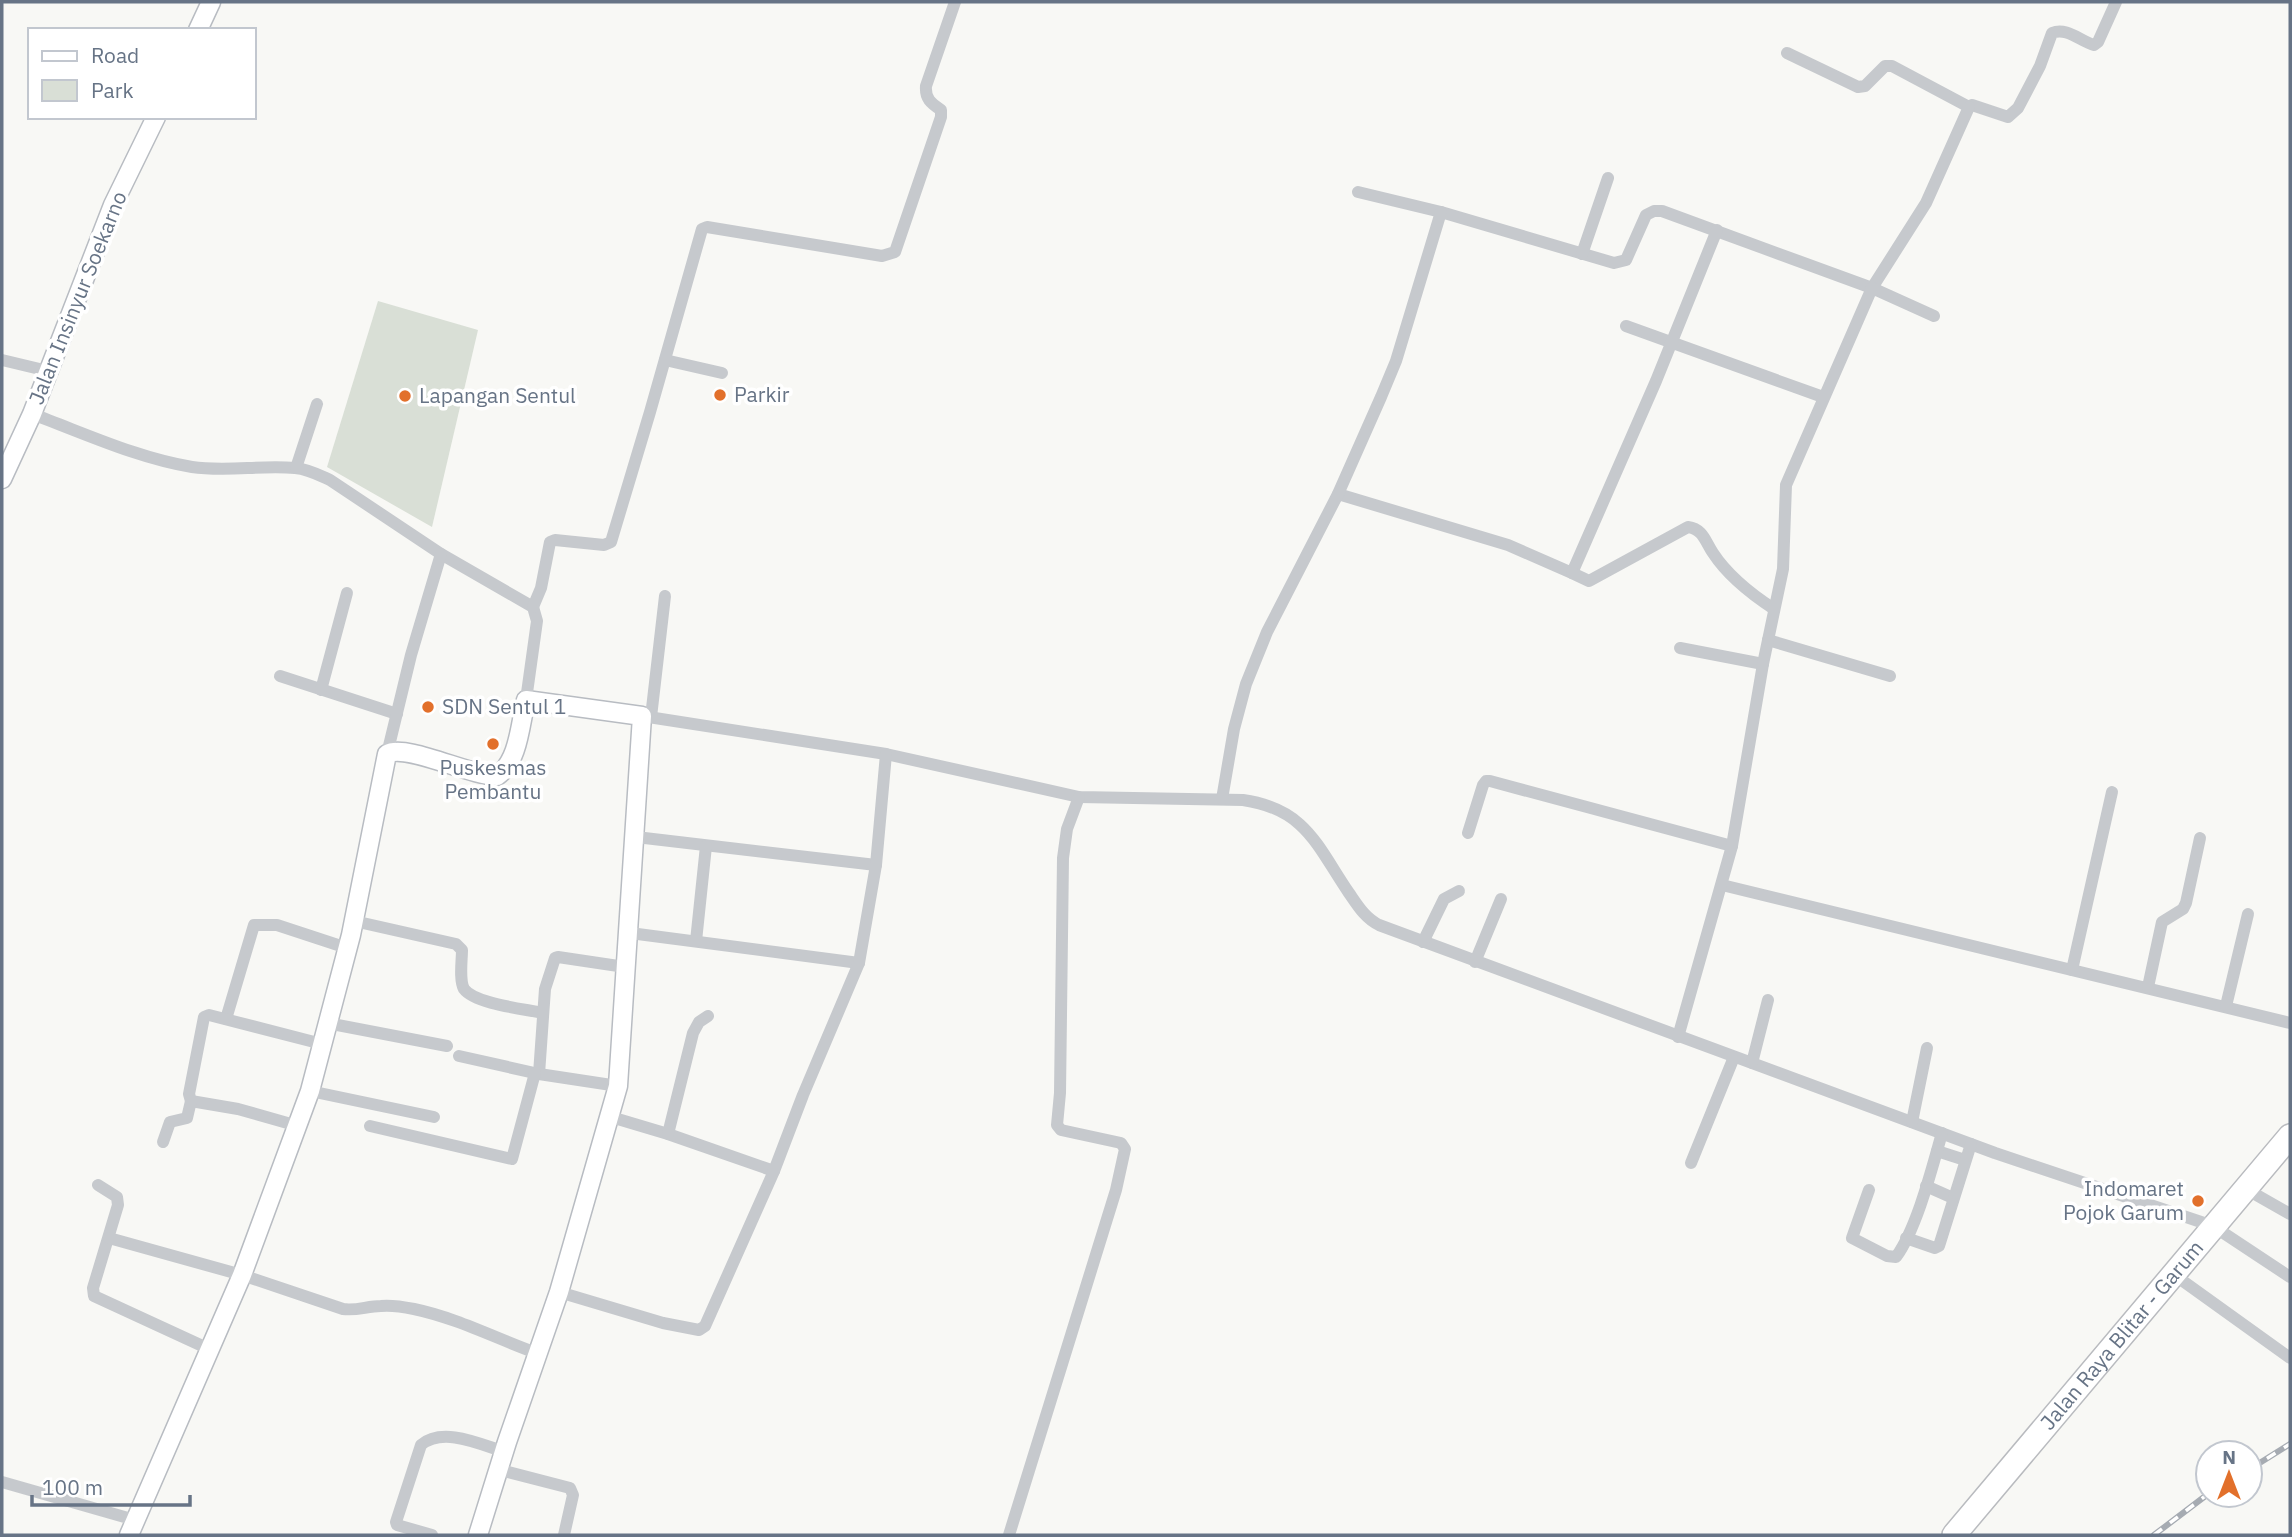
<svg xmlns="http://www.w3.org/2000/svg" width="2292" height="1537" viewBox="0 0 2292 1537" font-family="'IBM Plex Sans',sans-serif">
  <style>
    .green { fill: #d9dfd6 }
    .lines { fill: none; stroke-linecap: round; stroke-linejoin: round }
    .secondary-casing { stroke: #b8bcc2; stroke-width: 21 }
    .highway-casing { stroke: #b9bbbf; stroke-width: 26 }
    .street { stroke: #c6c9cd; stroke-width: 12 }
    .secondary { stroke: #fff; stroke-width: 18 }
    .highway { stroke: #fff; stroke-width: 23 }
    .rail-casing { stroke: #a6abb2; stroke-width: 6 }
    .rail { stroke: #fff; stroke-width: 3.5; stroke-dasharray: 10; stroke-linecap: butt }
    .poi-dot { fill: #e2702b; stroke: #fff; stroke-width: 2.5 }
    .labels { text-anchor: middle; stroke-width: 7; stroke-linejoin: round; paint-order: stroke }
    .street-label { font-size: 21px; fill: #677486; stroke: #fff }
    .poi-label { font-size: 21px; fill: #677486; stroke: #fff; text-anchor: start }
  </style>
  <rect width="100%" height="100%" fill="#f8f8f5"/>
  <!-- green -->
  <path class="green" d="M 378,301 L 478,330 L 432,527 L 327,467 Z"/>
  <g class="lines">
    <defs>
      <g id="secondary">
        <path d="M 198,30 L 211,2"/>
        <path d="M 2,479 L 32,414 L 113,205 L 156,117"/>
        <path d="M 129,1535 L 242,1275 L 310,1091 L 351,935 L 387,754 C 406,743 470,776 497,776 C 519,761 520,724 526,700 L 642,716 L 618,1086 L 559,1292 L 507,1442 L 478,1535"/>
      </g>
      <g id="highway">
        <path id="s1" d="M 1954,1535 L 2290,1136"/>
      </g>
    </defs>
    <!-- secondary casing -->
    <use href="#secondary" class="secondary-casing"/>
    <!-- highway casing -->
    <use href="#highway" class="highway-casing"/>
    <!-- street -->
    <g class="street">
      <path d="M 1787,53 L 1858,87 L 1865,86 L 1885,66 L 1892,66 L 1969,107 L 1972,105 L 2008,117 L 2018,108 L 2040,66 L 2052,33 C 2067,27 2080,41 2094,45 L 2098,42 L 2116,2"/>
      <path d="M 1358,192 L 1441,212 L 1614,263 L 1626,260 L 1646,215 L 1654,211 L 1662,211 L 1872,288 L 1926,203 L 1969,107"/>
      <path d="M 1582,254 L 1608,178"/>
      <path d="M 1626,326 L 1823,397"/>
      <path d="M 2,360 L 48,371"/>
      <path d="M 665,360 L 722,373"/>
      <path d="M 32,414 C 84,433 137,458 192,467 C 226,472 260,465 295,468 C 308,469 319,475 330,480 L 441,554 L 533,607 L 537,621 L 526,700"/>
      <path d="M 296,468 L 317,404"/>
      <path d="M 1338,494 L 1508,545 L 1572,573 L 1656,381 L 1717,230"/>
      <path d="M 1572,573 L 1589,581 L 1688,527 C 1703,529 1705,541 1713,553 C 1728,576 1751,594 1774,609"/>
      <path d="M 533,607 L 541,588 L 550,542 L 555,540 L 604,545 L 611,542 L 650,412 L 702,229 L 707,227 L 882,256 L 895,252 L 941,117 L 941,110 C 931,103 925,99 926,86 L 955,2"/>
      <path d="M 1768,640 L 1890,676"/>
      <path d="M 1680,648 L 1763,664"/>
      <path d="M 280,676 L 397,714"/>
      <path d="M 321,690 L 347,593"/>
      <path d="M 642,716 L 886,754 L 1079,797 L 1243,800 C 1306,809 1317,846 1349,893 C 1358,906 1365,918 1379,925 L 1995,1153 L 2213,1226 L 2290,1277"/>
      <path d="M 651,717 L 665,596"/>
      <path d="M 387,754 L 411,655 L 441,554"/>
      <path d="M 1222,799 L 1234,729 L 1246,684 L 1267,632 L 1338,494 L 1381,397 L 1396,361 L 1441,212"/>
      <path d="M 1468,833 L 1483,785 L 1486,781 L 1490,781 L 1732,846"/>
      <path d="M 636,837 L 876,865"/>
      <path d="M 1722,885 L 2290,1023"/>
      <path d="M 354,921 L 456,944 L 462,950 C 462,960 459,980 464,989 C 475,1004 525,1009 543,1013"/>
      <path d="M 630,933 L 859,963"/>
      <path d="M 696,941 L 706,846"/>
      <path d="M 1423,942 L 1444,899 L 1459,891"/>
      <path d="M 1475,962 L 1501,899"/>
      <path d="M 2072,970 L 2112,792"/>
      <path d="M 2148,987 L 2162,922 L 2183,909 L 2186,903 L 2200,838"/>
      <path d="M 2226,1006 L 2248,914"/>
      <path d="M 226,1019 L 254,925 L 277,925 L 347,948"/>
      <path d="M 327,1023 L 447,1046"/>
      <path d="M 1678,1037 L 1732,846 L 1763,664 L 1783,569 L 1786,485 L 1872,288 L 1934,316"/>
      <path d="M 459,1056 L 539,1074 L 618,1086"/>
      <path d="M 1752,1063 L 1768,1000"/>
      <path d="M 539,1074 L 545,989 L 555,958 L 558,957 L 625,967"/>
      <path d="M 310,1091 L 434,1117"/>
      <path d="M 611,1117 L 668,1134 L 774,1171"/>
      <path d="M 1912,1122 L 1927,1048"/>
      <path d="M 298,1126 L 238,1109 L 191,1101 L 189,1094 L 204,1017 L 209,1015 L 322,1044"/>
      <path d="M 370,1126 L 512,1159 L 535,1073"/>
      <path d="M 668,1134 L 693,1033 L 699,1022 L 708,1016"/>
      <path d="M 163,1142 L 170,1122 L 187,1118 L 191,1101"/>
      <path d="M 1937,1151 L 1965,1160"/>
      <path d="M 1691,1163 L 1734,1057"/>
      <path d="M 98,1185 L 117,1197 L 118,1205 L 93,1288 L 94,1296 L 209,1349"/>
      <path d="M 1926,1186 L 1953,1198"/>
      <path d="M 2246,1189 L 2290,1214"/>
      <path d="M 1869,1190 L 1852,1238 L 1887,1256 L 1896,1257 C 1917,1228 1932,1168 1942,1133"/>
      <path d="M 109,1238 L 242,1275 L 343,1309 C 357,1311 367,1306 381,1306 C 391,1305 404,1307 414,1309 C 457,1318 497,1339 539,1354"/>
      <path d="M 1906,1238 L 1935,1248 L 1939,1246 L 1971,1144"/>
      <path d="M 2173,1274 L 2290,1358"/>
      <path d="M 559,1292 L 663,1323 L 699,1330 L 705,1326 L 774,1171 L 803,1095 L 859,963 L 876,865 L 886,754"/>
      <path d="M 500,1470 L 570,1488 L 573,1495 L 564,1535"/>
      <path d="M 2,1482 L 135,1520"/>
      <path d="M 432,1535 L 397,1525 L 396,1522 L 421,1445 C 443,1426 482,1445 505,1452"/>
      <path d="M 1009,1535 L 1116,1190 L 1125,1149 L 1121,1143 L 1061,1130 L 1057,1125 L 1060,1093 L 1063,858 L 1067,829 L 1079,797"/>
    </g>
    <!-- secondary -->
    <use href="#secondary" class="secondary"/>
    <!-- highway -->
    <use href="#highway" class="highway"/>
    <defs>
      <g id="rail">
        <path d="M 2250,1469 L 2290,1444"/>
        <path d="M 2154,1535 L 2208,1494"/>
      </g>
    </defs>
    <!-- rail casing -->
    <use href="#rail" class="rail-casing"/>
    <!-- rail -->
    <use href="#rail" class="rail"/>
  </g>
  <!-- markers -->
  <g class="poi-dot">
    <circle cx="720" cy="395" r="7"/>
    <circle cx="405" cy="396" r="7"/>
    <circle cx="428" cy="707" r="7"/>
    <circle cx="493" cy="744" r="7"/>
    <circle cx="2198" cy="1201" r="7"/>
  </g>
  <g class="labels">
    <!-- street labels -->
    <g class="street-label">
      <text transform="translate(78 298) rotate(-68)" y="7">Jalan Insinyur Soekarno</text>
      <text dy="7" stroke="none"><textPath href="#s1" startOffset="261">Jalan Raya Blitar - Garum</textPath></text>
    </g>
    <!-- poi labels -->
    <g class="poi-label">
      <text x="734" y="402">Parkir</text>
      <text x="419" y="403">Lapangan Sentul</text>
      <text x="442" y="714">SDN Sentul 1</text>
      <text x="493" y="775" text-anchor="middle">Puskesmas<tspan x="493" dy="24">Pembantu</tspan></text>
      <text x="2184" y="1196" text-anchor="end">Indomaret<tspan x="2184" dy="24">Pojok Garum</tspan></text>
    </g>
  </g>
  <!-- border -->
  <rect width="2292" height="1537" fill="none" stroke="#677486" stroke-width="7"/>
  <!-- legend -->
  <rect x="28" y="28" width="228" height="91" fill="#ffffff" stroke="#c2c7cf" stroke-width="2"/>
  <rect x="42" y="51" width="35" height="10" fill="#ffffff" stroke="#c2c7cf" stroke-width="2"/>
  <text x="91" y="63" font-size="21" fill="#677486">Road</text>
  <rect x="42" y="80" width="35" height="21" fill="#d9dfd6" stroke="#c2c7cf" stroke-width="2"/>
  <text x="91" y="98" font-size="21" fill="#677486">Park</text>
  <!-- north arrow -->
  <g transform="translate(2229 1474)"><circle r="33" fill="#ffffff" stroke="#c2c7cf" stroke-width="2"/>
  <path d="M0-5L12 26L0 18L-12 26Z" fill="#e2702b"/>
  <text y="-10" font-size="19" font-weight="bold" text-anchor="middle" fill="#677486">N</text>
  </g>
  <!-- scale -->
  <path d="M32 1495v10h158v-10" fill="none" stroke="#677486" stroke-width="3.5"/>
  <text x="42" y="1495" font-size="21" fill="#677486" stroke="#ffffff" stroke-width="5" paint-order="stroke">100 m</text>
</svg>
